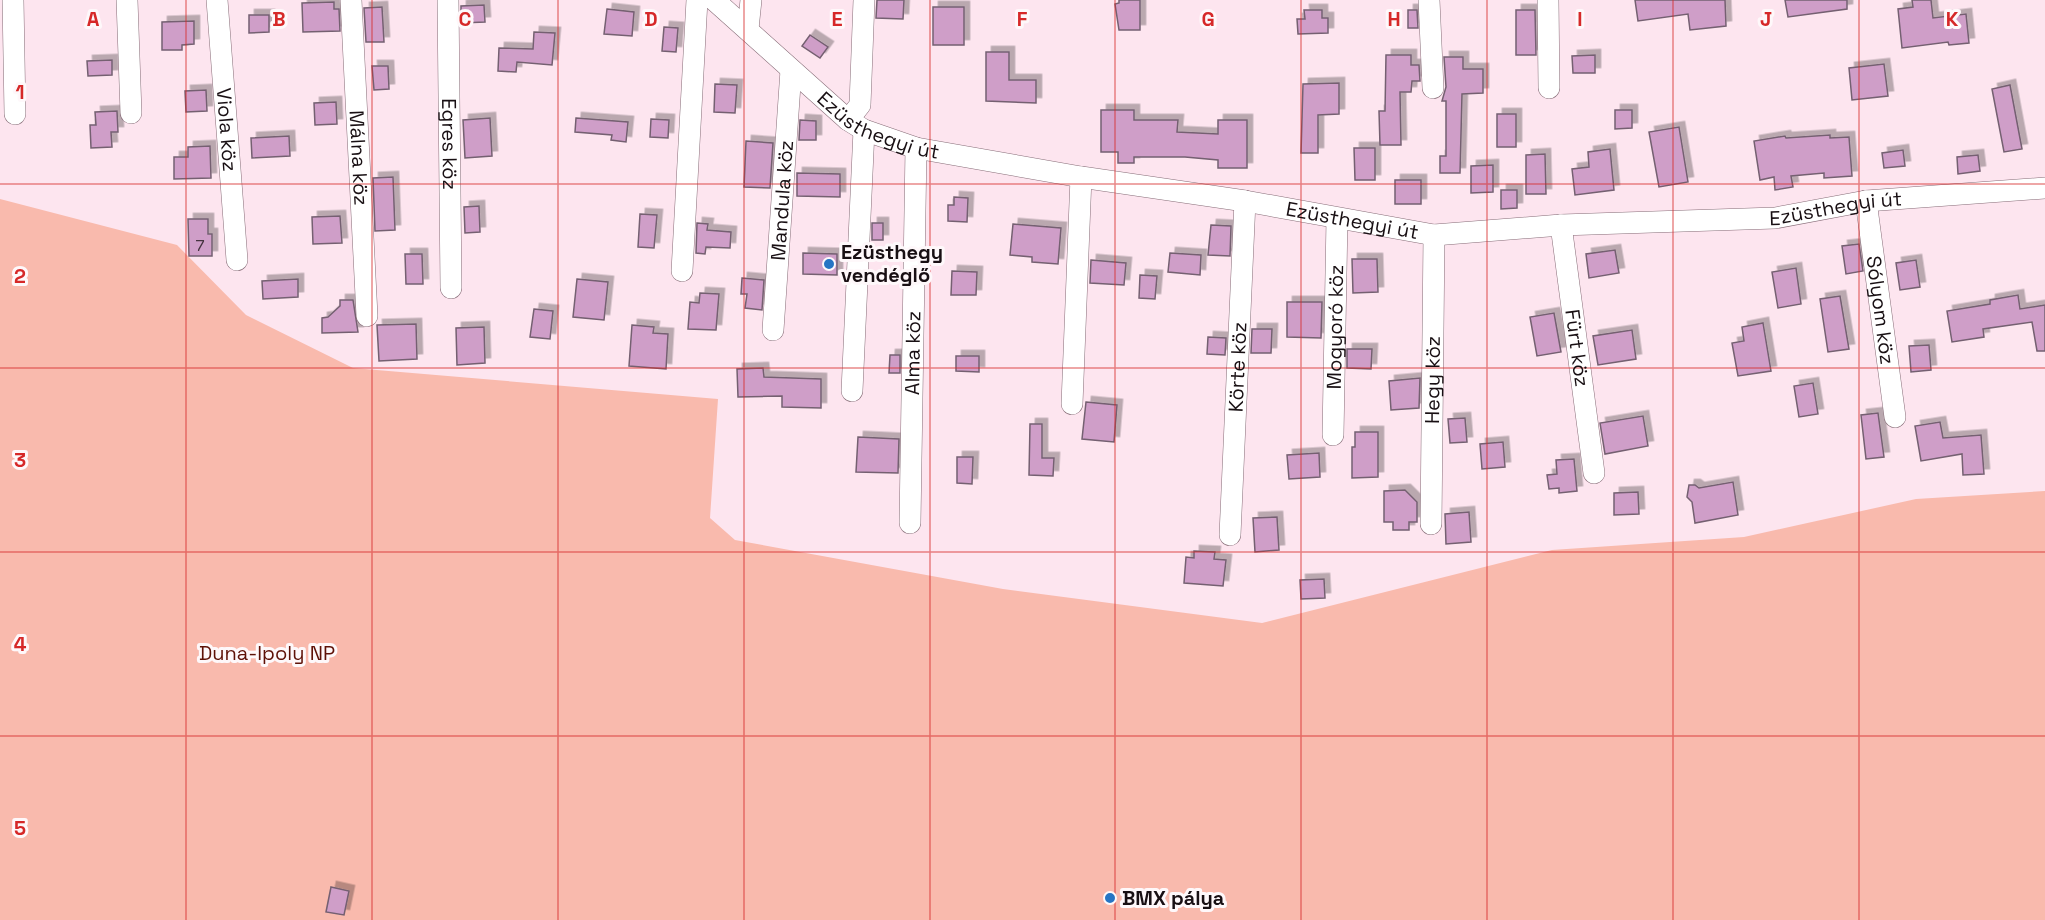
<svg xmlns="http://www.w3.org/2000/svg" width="2045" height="920" viewBox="0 0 2045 920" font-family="'Space Grotesk',sans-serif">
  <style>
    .green { fill: #f9baad }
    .building { fill: #cf9ec8; stroke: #746071; stroke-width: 1.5; filter: url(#shadow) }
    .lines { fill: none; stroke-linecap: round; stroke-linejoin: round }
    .minor-casing { stroke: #876d78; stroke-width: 22 }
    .minor { stroke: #fff; stroke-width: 21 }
    .grid { fill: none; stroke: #d62828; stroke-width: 1.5; stroke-opacity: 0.55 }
    .poi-dot { fill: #2675c4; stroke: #fef8fa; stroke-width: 2 }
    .labels { text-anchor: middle; stroke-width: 6; stroke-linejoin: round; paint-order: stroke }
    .number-label { font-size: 16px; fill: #463340 }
    .street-label { font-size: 20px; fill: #180f13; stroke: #fef8fa }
    .poi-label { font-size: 20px; font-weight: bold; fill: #180f13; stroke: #fef8fa; text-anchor: start }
    .park-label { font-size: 20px; fill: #5e1107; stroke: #fef8fa }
    .grid-label { font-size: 20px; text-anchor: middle; font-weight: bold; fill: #d62828; stroke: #fef8fa; stroke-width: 6; stroke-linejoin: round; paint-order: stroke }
  </style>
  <defs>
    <filter id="shadow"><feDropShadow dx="5.5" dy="-5.5" stdDeviation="0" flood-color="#0004"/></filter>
  </defs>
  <rect width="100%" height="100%" fill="#fde5ef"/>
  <!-- green -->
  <path class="green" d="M 0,199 L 177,245 L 246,315 L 353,368 L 718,399 L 710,518 L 735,540 L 1003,589 L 1262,623 L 1552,550 L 1744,537 L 1916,499 L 2045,491 L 2045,920 L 0,920 Z"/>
  <!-- building -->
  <g class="building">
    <path d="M 877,0 L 904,0 L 903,19 L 876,18 Z"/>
    <path d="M 1119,0 L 1140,0 L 1140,30 L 1119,30 L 1115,4 L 1119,3 Z"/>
    <path d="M 1635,0 L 1725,0 L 1726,26 L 1690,30 L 1688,14 L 1638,21 Z"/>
    <path d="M 1785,0 L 1847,0 L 1847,9 L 1788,17 Z"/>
    <path d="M 1912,0 L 1931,0 L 1933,18 L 1966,14 L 1969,43 L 1949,45 L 1948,42 L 1902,48 L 1898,9 L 1913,7 Z"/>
    <path d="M 334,2 L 334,9 L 339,9 L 340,31 L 303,32 L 302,3 Z"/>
    <path d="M 484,5 L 485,22 L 461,23 L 461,6 Z"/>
    <path d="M 382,7 L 384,42 L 366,42 L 364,8 Z"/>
    <rect x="933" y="7" width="31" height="38"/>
    <path d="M 607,9 L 634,12 L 632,36 L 604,34 Z"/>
    <path d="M 1304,10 L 1322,10 L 1322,18 L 1328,18 L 1328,33 L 1298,34 L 1297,19 L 1305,19 Z"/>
    <path d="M 1408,10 L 1417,10 L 1418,28 L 1408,28 Z"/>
    <path d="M 1516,10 L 1535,10 L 1536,55 L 1516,55 Z"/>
    <path d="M 249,15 L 269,15 L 269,32 L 249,33 Z"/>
    <path d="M 194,21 L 194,44 L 182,45 L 182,50 L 162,50 L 162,22 Z"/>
    <path d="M 664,27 L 678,28 L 676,52 L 662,51 Z"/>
    <path d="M 534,32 L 555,33 L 552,65 L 517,62 L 516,72 L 498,71 L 499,48 L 533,49 Z"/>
    <path d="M 810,35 L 828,47 L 820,58 L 802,46 Z"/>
    <path d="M 986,52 L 1009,52 L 1009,80 L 1036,80 L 1036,103 L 986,101 Z"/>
    <path d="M 1386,55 L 1411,55 L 1411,65 L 1419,65 L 1420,81 L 1412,81 L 1411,92 L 1400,92 L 1401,145 L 1380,145 L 1379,111 L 1385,111 Z"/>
    <path d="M 1595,55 L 1595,73 L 1573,73 L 1572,56 Z"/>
    <path d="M 1444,57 L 1463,57 L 1463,69 L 1483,69 L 1483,93 L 1462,94 L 1460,173 L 1440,173 L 1440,156 L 1446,156 L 1446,101 L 1442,101 L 1446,87 Z"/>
    <path d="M 112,60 L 112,75 L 88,76 L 87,61 Z"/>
    <path d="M 1884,64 L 1888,96 L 1852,100 L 1849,68 Z"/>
    <path d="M 372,66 L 388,66 L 389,89 L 374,90 Z"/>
    <path d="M 1339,83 L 1339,114 L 1318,115 L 1318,153 L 1301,153 L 1303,84 Z"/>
    <path d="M 715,84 L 737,85 L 735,113 L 714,112 Z"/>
    <path d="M 2010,85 L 2022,149 L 2004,152 L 1992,89 Z"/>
    <path d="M 206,90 L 207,111 L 186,112 L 185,91 Z"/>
    <path d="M 336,102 L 337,124 L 315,125 L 314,103 Z"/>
    <path d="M 1101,110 L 1134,110 L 1134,120 L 1178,120 L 1177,132 L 1218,134 L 1218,120 L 1247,120 L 1247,168 L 1218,168 L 1218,160 L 1185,157 L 1134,157 L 1134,163 L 1118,163 L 1118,152 L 1101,152 Z"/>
    <path d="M 1615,110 L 1632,110 L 1632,128 L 1615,129 Z"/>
    <path d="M 117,111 L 118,132 L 111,132 L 112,147 L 91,148 L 90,125 L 96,125 L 95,112 Z"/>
    <rect x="1497" y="114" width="19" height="33"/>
    <path d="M 490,118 L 492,156 L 465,158 L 463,120 Z"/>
    <path d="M 576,118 L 628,122 L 626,142 L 611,140 L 612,135 L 575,132 Z"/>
    <path d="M 651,119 L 669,120 L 668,138 L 650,137 Z"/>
    <path d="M 800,120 L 816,121 L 816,140 L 799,140 Z"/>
    <path d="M 1679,127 L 1688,182 L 1659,187 L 1649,132 Z"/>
    <path d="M 1830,135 L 1830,138 L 1849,137 L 1852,176 L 1824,178 L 1824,173 L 1791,176 L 1793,187 L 1775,190 L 1774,177 L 1760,180 L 1754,141 L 1785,136 L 1786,138 Z"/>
    <path d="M 289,136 L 290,156 L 252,158 L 251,138 Z"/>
    <path d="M 746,141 L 773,143 L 770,188 L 744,187 Z"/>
    <path d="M 210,146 L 211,178 L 174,179 L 174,157 L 188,157 L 188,147 Z"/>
    <path d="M 1354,148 L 1375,148 L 1375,180 L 1355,180 Z"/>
    <path d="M 1610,149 L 1614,190 L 1575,195 L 1572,169 L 1589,167 L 1588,152 Z"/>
    <path d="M 1903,150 L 1905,166 L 1884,168 L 1882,153 Z"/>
    <path d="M 1545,154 L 1546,194 L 1526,194 L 1526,155 Z"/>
    <path d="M 1978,155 L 1980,171 L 1958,174 L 1957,157 Z"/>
    <path d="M 1493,165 L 1493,192 L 1471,193 L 1471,166 Z"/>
    <path d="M 797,173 L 840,174 L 840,197 L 797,196 Z"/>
    <path d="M 393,177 L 395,230 L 375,231 L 373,178 Z"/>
    <rect x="1395" y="180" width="26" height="24"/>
    <path d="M 1501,190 L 1517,190 L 1517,208 L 1501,209 Z"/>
    <path d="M 954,197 L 968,198 L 967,222 L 948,221 L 948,205 L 954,205 Z"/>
    <path d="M 479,206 L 480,232 L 465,233 L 464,207 Z"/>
    <path d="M 640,214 L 657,215 L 654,248 L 638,247 Z"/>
    <path d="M 340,216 L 342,243 L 313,244 L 312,217 Z"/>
    <path d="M 188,219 L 208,219 L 208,234 L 212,234 L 212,256 L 189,256 Z"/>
    <path d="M 697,223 L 708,224 L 707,230 L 731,232 L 730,248 L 706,247 L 705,254 L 696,253 Z"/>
    <rect x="872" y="223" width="11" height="17"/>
    <path d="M 1013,224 L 1061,228 L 1058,264 L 1032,262 L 1032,257 L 1010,255 Z"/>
    <path d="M 1211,225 L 1231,226 L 1230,256 L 1208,255 Z"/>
    <path d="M 1859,244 L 1863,271 L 1846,274 L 1842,246 Z"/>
    <path d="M 1615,250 L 1619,273 L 1589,278 L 1586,254 Z"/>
    <path d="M 803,253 L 837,254 L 837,275 L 803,274 Z"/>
    <path d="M 1170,253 L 1201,255 L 1200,275 L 1168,272 Z"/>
    <path d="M 405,254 L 422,254 L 423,284 L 406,284 Z"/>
    <path d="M 1352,259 L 1377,259 L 1378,292 L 1353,293 Z"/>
    <path d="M 1091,260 L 1126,263 L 1124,285 L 1090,283 Z"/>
    <path d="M 1916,260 L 1920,287 L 1900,290 L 1896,263 Z"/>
    <path d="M 1796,268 L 1801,304 L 1778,308 L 1772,272 Z"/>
    <path d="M 952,271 L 977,272 L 976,295 L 951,295 Z"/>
    <path d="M 1140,275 L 1157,276 L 1155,299 L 1139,298 Z"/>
    <path d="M 742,278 L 764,280 L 762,310 L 745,308 L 747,294 L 741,294 Z"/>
    <path d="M 298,279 L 298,297 L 263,299 L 262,281 Z"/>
    <path d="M 577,279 L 608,282 L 604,320 L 573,317 Z"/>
    <path d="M 700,293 L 719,294 L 716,330 L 688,329 L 690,302 L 699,303 Z"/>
    <path d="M 2018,295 L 2020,309 L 2045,305 L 2045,351 L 2037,351 L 2032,322 L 1983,329 L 1984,337 L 1952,342 L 1947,311 L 1990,304 L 1990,300 Z"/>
    <path d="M 1840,296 L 1849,349 L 1828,352 L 1820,299 Z"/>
    <path d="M 340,300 L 353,300 L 358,332 L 322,333 L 322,318 L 328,317 L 340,306 Z"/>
    <path d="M 1287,302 L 1322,302 L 1321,338 L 1287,337 Z"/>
    <path d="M 534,309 L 553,311 L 550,339 L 530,337 Z"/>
    <path d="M 1554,313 L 1561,352 L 1537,356 L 1530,317 Z"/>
    <path d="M 1763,323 L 1771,371 L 1738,376 L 1732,343 L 1744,341 L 1742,327 Z"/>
    <path d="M 416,324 L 417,359 L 379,361 L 377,325 Z"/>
    <path d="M 632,325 L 654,327 L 653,333 L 668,334 L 666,369 L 629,366 Z"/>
    <path d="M 484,327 L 485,363 L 457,365 L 456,328 Z"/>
    <path d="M 1252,329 L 1272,329 L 1271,353 L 1251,353 Z"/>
    <path d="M 1632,330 L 1636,359 L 1598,365 L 1593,336 Z"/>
    <path d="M 1208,337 L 1226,338 L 1225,355 L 1207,354 Z"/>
    <path d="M 1929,345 L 1931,370 L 1911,372 L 1909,346 Z"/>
    <path d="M 1347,349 L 1372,349 L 1371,369 L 1347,368 Z"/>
    <path d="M 890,355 L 900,355 L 900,373 L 889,373 Z"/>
    <path d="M 956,356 L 979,356 L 979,372 L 956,371 Z"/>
    <path d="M 763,368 L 764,377 L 821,379 L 821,408 L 782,407 L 782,396 L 738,397 L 737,369 Z"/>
    <path d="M 1420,378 L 1419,408 L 1391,410 L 1389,381 Z"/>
    <path d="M 1813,383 L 1818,414 L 1799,417 L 1794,386 Z"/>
    <path d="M 1086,402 L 1117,405 L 1114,442 L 1082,439 Z"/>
    <path d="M 1878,413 L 1884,457 L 1866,459 L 1861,415 Z"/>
    <path d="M 1643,416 L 1648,446 L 1605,454 L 1600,423 Z"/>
    <path d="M 1465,418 L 1467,442 L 1450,443 L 1448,419 Z"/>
    <path d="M 1940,422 L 1943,438 L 1981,435 L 1984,474 L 1963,475 L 1962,454 L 1921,461 L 1915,426 Z"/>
    <path d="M 1030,424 L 1042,424 L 1042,458 L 1054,458 L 1053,476 L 1029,475 Z"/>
    <path d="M 1355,432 L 1378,432 L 1378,477 L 1352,478 L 1352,447 L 1355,447 Z"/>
    <path d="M 858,437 L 899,439 L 898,473 L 856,472 Z"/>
    <path d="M 1503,442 L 1505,467 L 1482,469 L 1480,444 Z"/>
    <path d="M 1319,453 L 1320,477 L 1289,479 L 1287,455 Z"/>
    <path d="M 957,457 L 973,457 L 972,484 L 957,483 Z"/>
    <path d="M 1574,459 L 1577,491 L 1559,493 L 1559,488 L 1549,489 L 1547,475 L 1557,474 L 1556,460 Z"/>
    <path d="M 1733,482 L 1738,515 L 1695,523 L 1692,502 L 1687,497 L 1689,485 L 1695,485 L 1699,488 Z"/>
    <path d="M 1405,490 L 1417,502 L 1417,522 L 1409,522 L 1409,530 L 1393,530 L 1393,522 L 1384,522 L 1384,491 Z"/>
    <path d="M 1638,492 L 1639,514 L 1614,515 L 1614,493 Z"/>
    <path d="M 1469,512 L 1471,542 L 1446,544 L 1445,514 Z"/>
    <path d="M 1277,517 L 1279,550 L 1255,552 L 1253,518 Z"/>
    <path d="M 1194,551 L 1215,552 L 1214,559 L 1226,560 L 1223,586 L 1184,583 L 1186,557 L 1194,558 Z"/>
    <path d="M 1324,579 L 1325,598 L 1301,599 L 1300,580 Z"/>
    <path d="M 331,887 L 349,891 L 344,915 L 326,912 Z"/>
  </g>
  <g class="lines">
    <defs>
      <g id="minor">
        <path d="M 13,0 L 15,114"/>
        <path d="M 127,0 L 131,113"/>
        <path id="s1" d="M 217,0 L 237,260"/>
        <path id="s2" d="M 351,0 L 367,316"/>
        <path id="s3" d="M 448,0 L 451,288"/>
        <path id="s4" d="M 714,0 L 848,120 L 864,130 L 916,148 L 1081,177 L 1245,201 L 1434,235 L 1561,225 L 1775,218 L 1866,201 L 2045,188"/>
        <path d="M 1429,0 L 1433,88"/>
        <path d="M 1548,0 L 1549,88"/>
        <path d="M 748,29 L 751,0"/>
        <path d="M 848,120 L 860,105 L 864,0"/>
        <path id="s5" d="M 1866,201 L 1895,417"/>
        <path id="s6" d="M 1561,225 L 1594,473"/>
        <path d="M 682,271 L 697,0"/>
        <path id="s7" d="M 773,330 L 791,70"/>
        <path d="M 852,391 L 864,130"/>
        <path d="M 1072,404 L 1081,177"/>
        <path id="s8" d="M 1333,435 L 1337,219"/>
        <path id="s9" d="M 910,523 L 916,148"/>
        <path id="s10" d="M 1431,524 L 1434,235"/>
        <path id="s11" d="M 1230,535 L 1245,201"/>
      </g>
    </defs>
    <!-- minor casing -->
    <use href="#minor" class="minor-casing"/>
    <!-- minor -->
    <use href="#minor" class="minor"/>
  </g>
  <!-- grid -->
  <path class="grid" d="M 186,0 L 186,920M 372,0 L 372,920M 558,0 L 558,920M 744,0 L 744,920M 930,0 L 930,920M 1115,0 L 1115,920M 1301,0 L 1301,920M 1487,0 L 1487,920M 1673,0 L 1673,920M 1859,0 L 1859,920M 0,184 L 2045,184M 0,368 L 2045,368M 0,552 L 2045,552M 0,736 L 2045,736"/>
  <!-- markers -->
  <g class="poi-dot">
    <circle cx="829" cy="264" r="6"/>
    <circle cx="1110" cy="898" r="6"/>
  </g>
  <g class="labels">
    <!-- number labels -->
    <g class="number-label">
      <text x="200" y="251">7</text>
    </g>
    <!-- street labels -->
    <g class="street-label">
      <text dy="7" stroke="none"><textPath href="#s4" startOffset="210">Ezüsthegyi út</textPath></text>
      <text dy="7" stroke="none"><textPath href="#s1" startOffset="130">Viola köz</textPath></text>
      <text dy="7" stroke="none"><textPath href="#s3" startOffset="144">Egres köz</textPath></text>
      <text dy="7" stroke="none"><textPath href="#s2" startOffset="158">Málna köz</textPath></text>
      <text dy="7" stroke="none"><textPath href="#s7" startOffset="130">Mandula köz</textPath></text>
      <text dy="7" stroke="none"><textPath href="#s4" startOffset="1182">Ezüsthegyi út</textPath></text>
      <text dy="7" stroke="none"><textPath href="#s4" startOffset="696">Ezüsthegyi út</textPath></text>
      <text dy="7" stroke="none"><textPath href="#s5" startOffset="110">Sólyom köz</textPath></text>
      <text dy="7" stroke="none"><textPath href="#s8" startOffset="108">Mogyoró köz</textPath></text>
      <text dy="7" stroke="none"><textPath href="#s6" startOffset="124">Fürt köz</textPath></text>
      <text dy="7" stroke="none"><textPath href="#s9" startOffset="170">Alma köz</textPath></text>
      <text dy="7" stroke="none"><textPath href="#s11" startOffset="168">Körte köz</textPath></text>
      <text dy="7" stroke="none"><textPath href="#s10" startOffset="144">Hegy köz</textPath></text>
    </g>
    <!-- poi labels -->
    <g class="poi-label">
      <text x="841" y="259">Ezüsthegy<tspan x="841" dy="23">vendéglő</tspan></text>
      <text x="1122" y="905">BMX pálya</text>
    </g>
    <!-- park labels -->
    <g class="park-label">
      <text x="267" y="660">Duna-Ipoly NP</text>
    </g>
  </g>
  <g class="grid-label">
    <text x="93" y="26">A</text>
    <text x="279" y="26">B</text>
    <text x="465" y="26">C</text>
    <text x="651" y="26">D</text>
    <text x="837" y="26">E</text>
    <text x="1022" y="26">F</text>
    <text x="1208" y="26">G</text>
    <text x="1394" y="26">H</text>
    <text x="1580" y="26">I</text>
    <text x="1766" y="26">J</text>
    <text x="1952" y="26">K</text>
    <text x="20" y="99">1</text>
    <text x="20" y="283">2</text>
    <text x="20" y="467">3</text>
    <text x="20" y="651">4</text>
    <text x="20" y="835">5</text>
  </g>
</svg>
